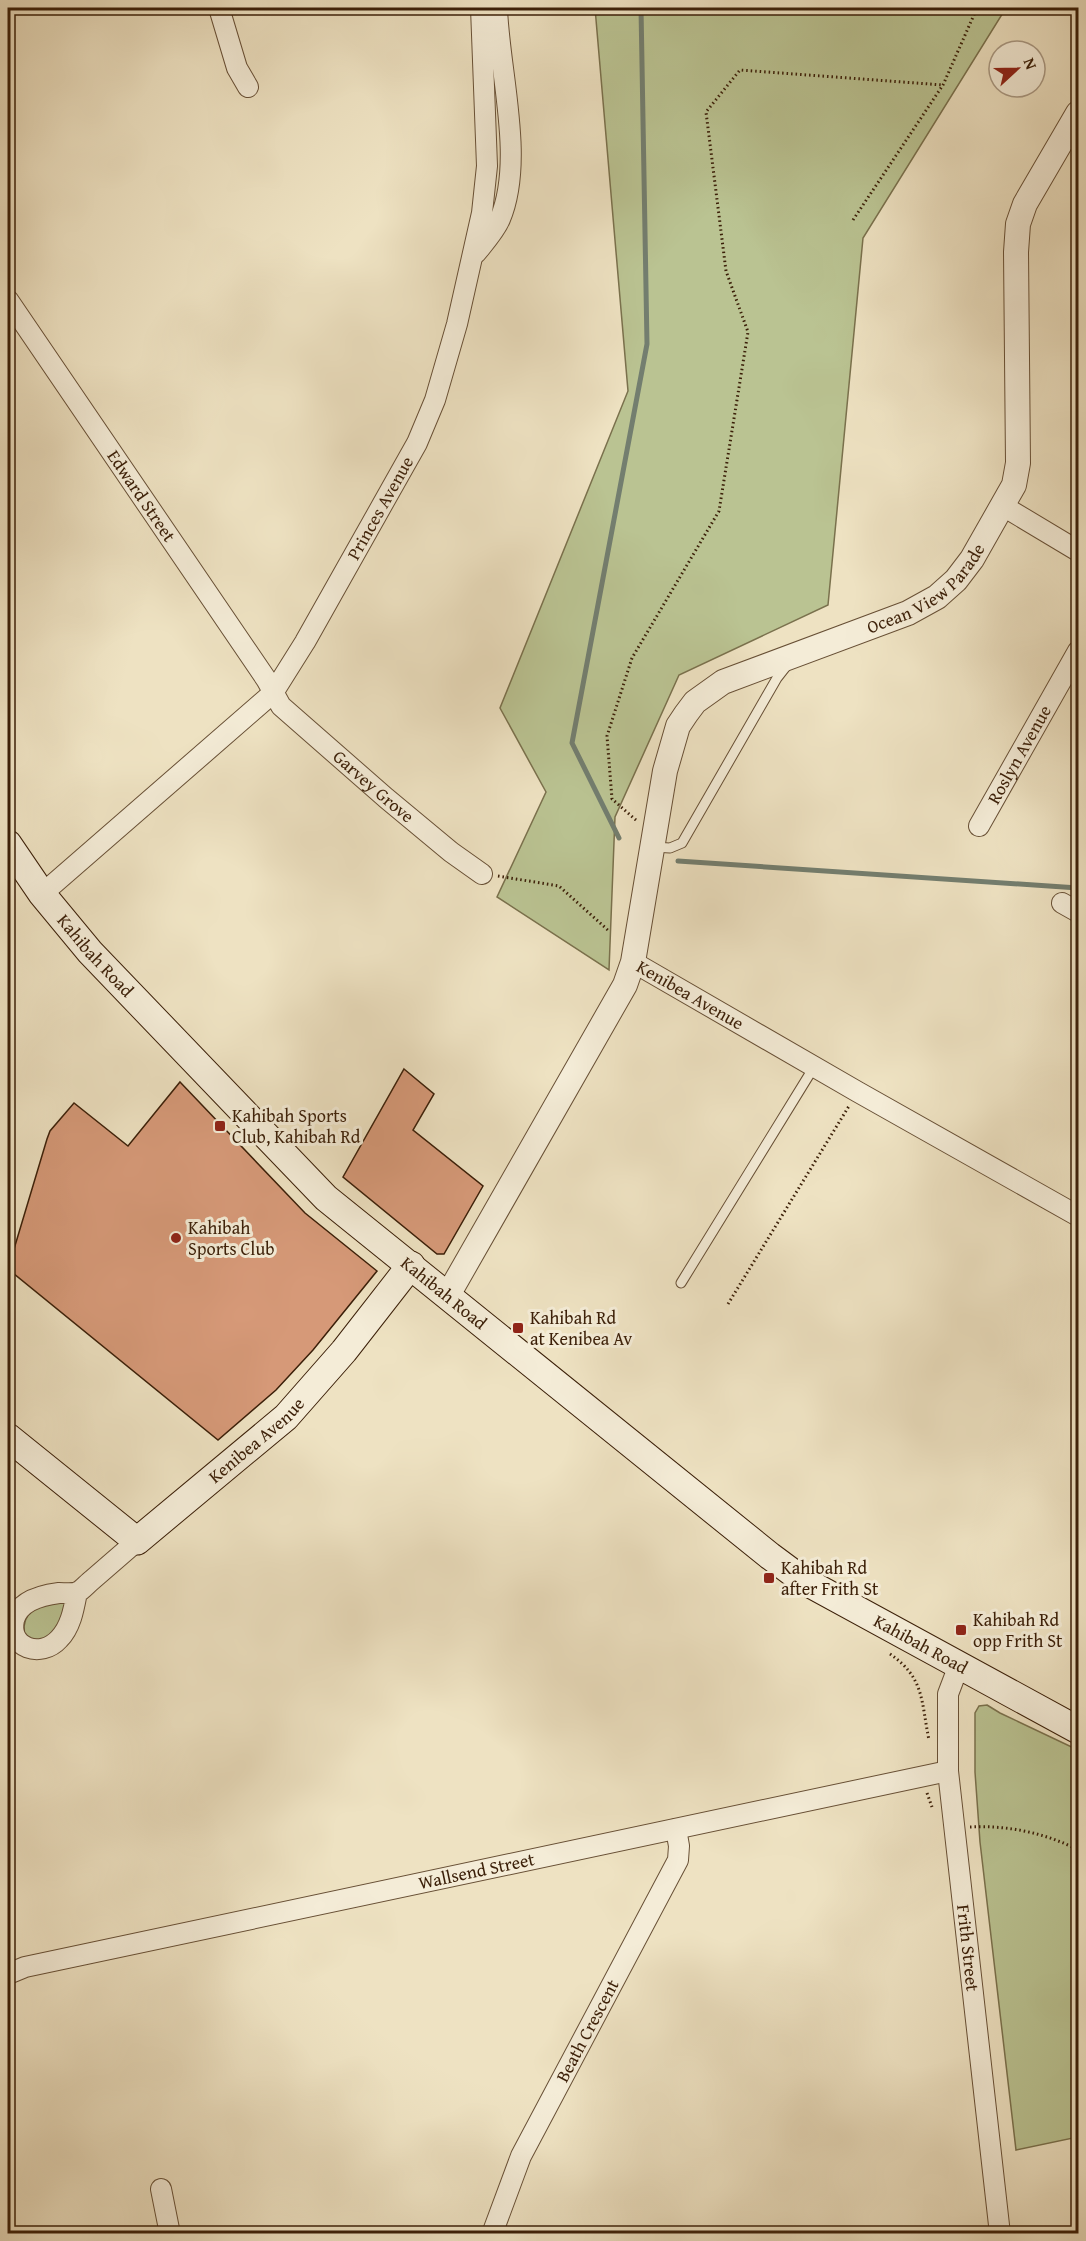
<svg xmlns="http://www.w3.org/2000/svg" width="1086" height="2241" viewBox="0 0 1086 2241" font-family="'Gentium Book Plus',serif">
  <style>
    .green { fill: #bac392; stroke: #7a714d; stroke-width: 1.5 }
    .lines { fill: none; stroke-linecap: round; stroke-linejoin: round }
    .stream { stroke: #737e6f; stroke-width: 5 }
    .building { fill: #d69978; stroke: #3b1f08; stroke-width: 1.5 }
    .service-casing { stroke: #685036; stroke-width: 11 }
    .minor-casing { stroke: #685036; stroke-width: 22 }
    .tertiary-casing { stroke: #685036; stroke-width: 26 }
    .secondary-casing { stroke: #3b1f08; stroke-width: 29 }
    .path { stroke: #3b1f08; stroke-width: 3; stroke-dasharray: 1.5 3; stroke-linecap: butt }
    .service { stroke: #f4ecd7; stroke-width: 9 }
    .minor { stroke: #f4ecd7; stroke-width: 20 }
    .tertiary { stroke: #f4ecd7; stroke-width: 24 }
    .secondary { stroke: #f4ecd7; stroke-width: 27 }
    .poi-dot { fill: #8f2418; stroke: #f4ecd7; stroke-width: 2 }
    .labels { text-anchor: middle; stroke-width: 6; stroke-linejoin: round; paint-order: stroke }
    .street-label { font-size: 18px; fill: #3b1f08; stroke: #f4ecd7 }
    .poi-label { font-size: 18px; fill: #3b1f08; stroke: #f4ecd7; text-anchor: start }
  </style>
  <rect width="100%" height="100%" fill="#eee2c2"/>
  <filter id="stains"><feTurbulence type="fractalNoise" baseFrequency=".00333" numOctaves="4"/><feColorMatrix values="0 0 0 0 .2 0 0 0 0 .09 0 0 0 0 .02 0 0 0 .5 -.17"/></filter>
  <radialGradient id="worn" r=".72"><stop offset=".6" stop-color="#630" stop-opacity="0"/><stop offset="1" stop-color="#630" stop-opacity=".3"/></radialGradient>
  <!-- green -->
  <g class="green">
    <path d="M 595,8 L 1006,8 L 863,238 L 828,605 L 679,675 L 615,817 L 609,970 L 497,897 L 546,792 L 500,708 L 628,391 Z"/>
    <path d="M 67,1598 L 64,1617 L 51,1638 L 32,1641 L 24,1633 C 22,1605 46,1605 67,1598 Z"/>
    <path d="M 987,1705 L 1000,1713 L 1078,1750 L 1078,2137 L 1016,2150 L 980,1842 L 975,1772 L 975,1713 L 979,1706 Z"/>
  </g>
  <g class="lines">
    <!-- stream -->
    <g class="stream">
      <path d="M 619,838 L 572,743 L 647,344 L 641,8"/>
      <path d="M 678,861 L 1078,888"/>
    </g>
  </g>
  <!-- building -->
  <g class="building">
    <path d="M 404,1069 L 434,1094 L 413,1130 L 483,1186 L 444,1254 L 437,1254 L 343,1177 Z"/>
    <path d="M 180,1082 L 305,1213 L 377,1271 L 313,1350 L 276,1390 L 218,1440 L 8,1269 L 47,1139 L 50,1131 L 74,1103 L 128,1146 Z"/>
  </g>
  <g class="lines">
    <defs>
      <g id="service">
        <path d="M 653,847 L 670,848 L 682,843 L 777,678 L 788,664"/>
        <path d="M 681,1283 L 814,1067"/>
      </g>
      <g id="minor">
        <path d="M 219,8 L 237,68 L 248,87"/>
        <path d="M 476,253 C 484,243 495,231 500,219 C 525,160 499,71 497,8"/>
        <path id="s1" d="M 8,300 L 266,679 L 281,706 L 386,798 L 451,852 L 482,874"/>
        <path d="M 1003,506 L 1078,551"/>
        <path id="s2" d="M 979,826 L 1078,651"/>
        <path id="s3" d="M 42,894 L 273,693 L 305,642 L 417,443 L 435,400 L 457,324 L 482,213 L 487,166 L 481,8"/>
        <path d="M 1062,903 L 1078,912"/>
        <path id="s4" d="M 633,962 L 858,1092 L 1078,1216"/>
        <path d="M 77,1592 C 74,1608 71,1627 59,1639 C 41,1659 8,1648 14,1620 C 19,1601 43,1595 59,1593 C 65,1593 73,1594 78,1592 C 82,1590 88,1583 92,1580 C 107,1567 122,1554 137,1541"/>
        <path id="s5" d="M 959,1665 L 948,1694 L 948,1771 L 1000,2234"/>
        <path id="s6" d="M 8,1974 L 25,1967 L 948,1771"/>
        <path d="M 161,2189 L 170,2234"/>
        <path id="s7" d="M 492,2234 L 521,2156 L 678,1860 L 679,1846 L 676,1829"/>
      </g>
      <g id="tertiary">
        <path id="s8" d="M 448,1295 L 625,985 L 633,962 L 665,771 L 678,726 L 686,714 L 695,702 L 723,682 L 908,613 L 937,597 L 956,580 L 972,559 L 1014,485 L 1018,463 L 1016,252 L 1018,224 L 1025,204 L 1078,113"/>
      </g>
      <g id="secondary">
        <path id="s9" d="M 8,844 L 42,894 L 90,952 L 326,1198 L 770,1556 L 801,1579 L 1078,1730"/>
        <path id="s10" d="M 8,1437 L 137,1541 L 286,1417 L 344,1351 L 411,1265"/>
      </g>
    </defs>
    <!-- service casing -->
    <use href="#service" class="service-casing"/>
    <!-- minor casing -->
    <use href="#minor" class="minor-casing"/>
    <!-- tertiary casing -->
    <use href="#tertiary" class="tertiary-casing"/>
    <!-- secondary casing -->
    <use href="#secondary" class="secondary-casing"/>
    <!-- path -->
    <g class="path">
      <path d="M 853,220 L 943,85 L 977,8"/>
      <path d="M 636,820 L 612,799 L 607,736 L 632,658 L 719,511 L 748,332 L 726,271 L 706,112 L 740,70 L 943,85"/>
      <path d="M 498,876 L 559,886 L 610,932"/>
      <path d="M 728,1304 L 849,1106"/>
      <path d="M 890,1654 C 925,1678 921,1702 929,1740"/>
      <path d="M 927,1793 L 932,1807"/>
      <path d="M 970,1827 C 1007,1825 1046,1833 1078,1850"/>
    </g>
    <!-- service -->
    <use href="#service" class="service"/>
    <!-- minor -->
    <use href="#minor" class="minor"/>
    <!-- tertiary -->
    <use href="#tertiary" class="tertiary"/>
    <!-- secondary -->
    <use href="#secondary" class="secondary"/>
  </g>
  <!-- markers -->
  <g class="poi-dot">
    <rect x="214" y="1120" width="12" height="12" rx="3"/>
    <circle cx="176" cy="1238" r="6"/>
    <rect x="512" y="1322" width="12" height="12" rx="3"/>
    <rect x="763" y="1572" width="12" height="12" rx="3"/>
    <rect x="955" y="1624" width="12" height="12" rx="3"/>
  </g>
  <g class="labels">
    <!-- street labels -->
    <g class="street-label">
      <text dy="6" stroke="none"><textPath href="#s1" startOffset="237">Edward Street</textPath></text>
      <text dy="6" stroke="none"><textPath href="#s3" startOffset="520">Princes Avenue</textPath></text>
      <text dy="6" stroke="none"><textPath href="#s8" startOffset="912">Ocean View Parade</textPath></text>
      <text dy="6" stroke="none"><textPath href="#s2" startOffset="82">Roslyn Avenue</textPath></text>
      <text dy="6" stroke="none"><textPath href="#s1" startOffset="612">Garvey Grove</textPath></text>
      <text dy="6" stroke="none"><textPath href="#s9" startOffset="142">Kahibah Road</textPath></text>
      <text dy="6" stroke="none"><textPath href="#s4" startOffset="66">Kenibea Avenue</textPath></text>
      <text dy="6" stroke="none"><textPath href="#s9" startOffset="628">Kahibah Road</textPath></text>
      <text dy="6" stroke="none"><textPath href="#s10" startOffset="322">Kenibea Avenue</textPath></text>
      <text dy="6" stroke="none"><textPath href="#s9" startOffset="1222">Kahibah Road</textPath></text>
      <text dy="6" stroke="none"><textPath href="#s6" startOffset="480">Wallsend Street</textPath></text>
      <text dy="6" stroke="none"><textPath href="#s5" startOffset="286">Frith Street</textPath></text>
      <text dy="6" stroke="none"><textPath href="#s7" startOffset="225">Beath Crescent</textPath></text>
    </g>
    <!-- poi labels -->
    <g class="poi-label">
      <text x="232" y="1122">Kahibah Sports<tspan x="232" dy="21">Club, Kahibah Rd</tspan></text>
      <text x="188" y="1234">Kahibah<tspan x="188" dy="21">Sports Club</tspan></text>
      <text x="530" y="1324">Kahibah Rd<tspan x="530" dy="21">at Kenibea Av</tspan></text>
      <text x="781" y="1574">Kahibah Rd<tspan x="781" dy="21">after Frith St</tspan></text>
      <text x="973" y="1626">Kahibah Rd<tspan x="973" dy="21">opp Frith St</tspan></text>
    </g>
  </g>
  <!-- margin -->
  <rect width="1086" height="2241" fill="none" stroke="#eee2c2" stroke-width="30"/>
  <rect x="9" y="9" width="1068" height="2223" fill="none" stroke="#3b1f08" stroke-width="3"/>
  <rect x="15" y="15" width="1056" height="2211" fill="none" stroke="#3b1f08" stroke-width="1.5"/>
  <!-- north arrow -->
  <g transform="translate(1017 69) rotate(68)"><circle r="28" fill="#f4ecd7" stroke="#aa9a84" stroke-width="1.5"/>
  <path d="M0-4.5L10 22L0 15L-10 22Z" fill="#8f2418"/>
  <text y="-9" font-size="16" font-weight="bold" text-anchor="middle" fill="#3b1f08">N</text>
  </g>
  <rect width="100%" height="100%" filter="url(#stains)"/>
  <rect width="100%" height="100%" fill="url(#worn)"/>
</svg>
